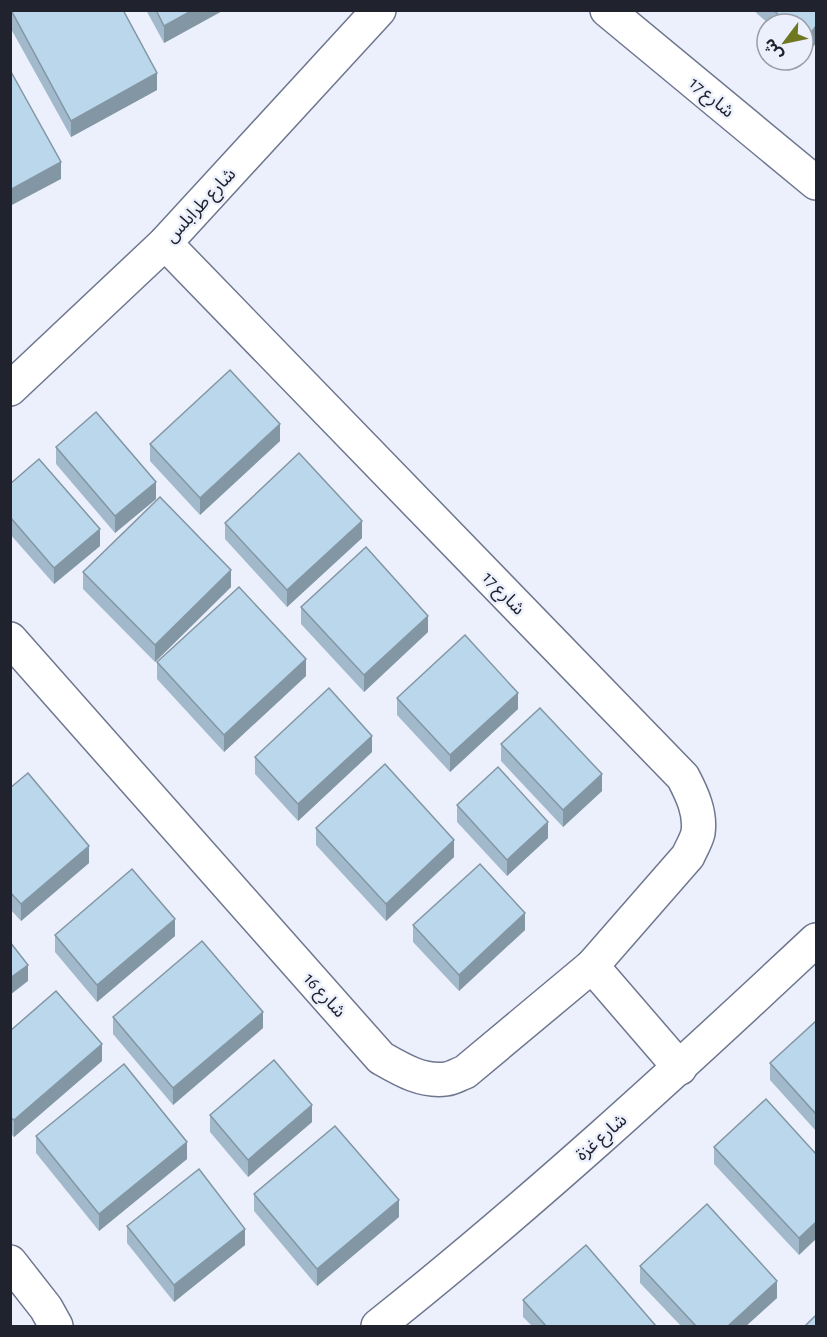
<svg xmlns="http://www.w3.org/2000/svg" width="827" height="1337" viewBox="0 0 827 1337" font-family="'Alegreya Sans','Noto Sans Arabic',sans-serif">
  <style>
    .lines { fill: none; stroke-linecap: round; stroke-linejoin: round }
    .minor-casing { stroke: #6e7690; stroke-width: 36 }
    .minor { stroke: #fff; stroke-width: 33 }
    .wall { fill: #a1b9ca }
    .shaded-wall { fill: #8396a4 }
    .building { fill: #bbd7eb; stroke: #8396a4; stroke-width: 1.5 }
    .labels { text-anchor: middle; stroke-width: 5; stroke-linejoin: round; paint-order: stroke }
    .street-label { font-size: 18px; fill: #20232e; stroke: #ecf0fc }
  </style>
  <rect width="100%" height="100%" fill="#ecf0fc"/>
  <g class="lines">
    <defs>
      <g id="minor">
        <path d="M 607,10 L 816,183"/>
        <path d="M 10,389 L 165,243 L 379,10"/>
        <path d="M 10,639 L 381,1058 C 402,1070 422,1082 446,1079 C 453,1078 459,1074 465,1072 L 592,966 L 688,856 C 691,849 696,841 698,833 C 701,813 692,794 683,777 L 165,243"/>
        <path d="M 592,966 L 680,1068"/>
        <path d="M 10,1262 L 46,1308 L 56,1326"/>
        <path d="M 378,1326 C 530,1205 674,1073 816,940"/>
      </g>
    </defs>
    <!-- minor casing -->
    <use href="#minor" class="minor-casing"/>
    <!-- minor -->
    <use href="#minor" class="minor"/>
  </g>
  <!-- wall -->
  <g class="wall">
    <path d="M 10,10 L 157,90 L 71,137 L 10,27 Z"/>
    <path d="M 146,10 L 224,10 L 164,43 Z"/>
    <path d="M 753,10 L 816,10 L 807,55 L 803,52 L 803,24 L 769,24 Z"/>
    <path d="M 280,441 L 200,515 L 150,461 L 150,444 Z"/>
    <path d="M 56,447 L 156,499 L 115,533 L 56,464 Z"/>
    <path d="M 10,484 L 100,546 L 54,584 L 10,534 Z"/>
    <path d="M 225,523 L 362,538 L 287,607 L 225,539 Z"/>
    <path d="M 83,572 L 231,587 L 155,662 L 83,589 Z"/>
    <path d="M 301,607 L 428,632 L 364,692 L 301,624 Z"/>
    <path d="M 157,662 L 306,676 L 224,752 L 157,679 Z"/>
    <path d="M 397,698 L 518,709 L 450,772 L 397,715 Z"/>
    <path d="M 501,744 L 602,791 L 563,827 L 501,761 Z"/>
    <path d="M 372,752 L 298,821 L 255,774 L 255,757 Z"/>
    <path d="M 10,788 L 89,863 L 21,921 L 10,909 Z"/>
    <path d="M 457,805 L 548,838 L 507,876 L 457,822 Z"/>
    <path d="M 316,828 L 454,857 L 386,921 L 316,845 Z"/>
    <path d="M 413,925 L 525,930 L 459,991 L 413,942 Z"/>
    <path d="M 55,935 L 175,936 L 97,1002 L 55,952 Z"/>
    <path d="M 113,1017 L 263,1028 L 173,1105 L 113,1034 Z"/>
    <path d="M 816,1021 L 816,1131 L 770,1080 L 770,1063 Z"/>
    <path d="M 10,1031 L 102,1061 L 14,1137 L 10,1133 Z"/>
    <path d="M 210,1115 L 312,1122 L 248,1177 L 210,1132 Z"/>
    <path d="M 36,1136 L 187,1159 L 99,1231 L 36,1153 Z"/>
    <path d="M 714,1147 L 816,1154 L 799,1255 L 714,1164 Z"/>
    <path d="M 254,1194 L 399,1217 L 317,1286 L 254,1211 Z"/>
    <path d="M 127,1226 L 245,1245 L 174,1302 L 127,1243 Z"/>
    <path d="M 640,1266 L 777,1298 L 746,1326 L 681,1326 L 640,1283 Z"/>
    <path d="M 523,1300 L 656,1326 L 532,1326 L 523,1317 Z"/>
  </g>
  <!-- shaded-wall -->
  <g class="shaded-wall">
    <path d="M 193,10 L 224,10 L 164,43 L 164,26 Z"/>
    <path d="M 816,26 L 816,43 L 807,55 L 807,38 Z"/>
    <path d="M 157,73 L 157,90 L 71,137 L 71,121 Z"/>
    <path d="M 61,162 L 61,179 L 10,206 L 10,190 Z"/>
    <path d="M 280,424 L 280,441 L 200,515 L 200,498 Z"/>
    <path d="M 156,482 L 156,499 L 115,533 L 115,516 Z"/>
    <path d="M 362,521 L 362,538 L 287,607 L 287,590 Z"/>
    <path d="M 100,529 L 100,546 L 54,584 L 54,568 Z"/>
    <path d="M 231,570 L 231,587 L 155,662 L 155,645 Z"/>
    <path d="M 428,616 L 428,632 L 364,692 L 364,675 Z"/>
    <path d="M 306,659 L 306,676 L 224,752 L 224,735 Z"/>
    <path d="M 518,693 L 518,709 L 450,772 L 450,755 Z"/>
    <path d="M 372,736 L 372,752 L 298,821 L 298,804 Z"/>
    <path d="M 602,774 L 602,791 L 563,827 L 563,810 Z"/>
    <path d="M 548,822 L 548,838 L 507,876 L 507,860 Z"/>
    <path d="M 454,840 L 454,857 L 386,921 L 386,904 Z"/>
    <path d="M 89,846 L 89,863 L 21,921 L 21,904 Z"/>
    <path d="M 525,913 L 525,930 L 459,991 L 459,975 Z"/>
    <path d="M 175,919 L 175,936 L 97,1002 L 97,985 Z"/>
    <path d="M 28,965 L 28,981 L 10,995 L 10,978 Z"/>
    <path d="M 263,1012 L 263,1028 L 173,1105 L 173,1088 Z"/>
    <path d="M 102,1044 L 102,1061 L 14,1137 L 14,1120 Z"/>
    <path d="M 312,1105 L 312,1122 L 248,1177 L 248,1160 Z"/>
    <path d="M 187,1142 L 187,1159 L 99,1231 L 99,1214 Z"/>
    <path d="M 399,1200 L 399,1217 L 317,1286 L 317,1269 Z"/>
    <path d="M 816,1222 L 816,1239 L 799,1255 L 799,1238 Z"/>
    <path d="M 245,1229 L 245,1245 L 174,1302 L 174,1285 Z"/>
    <path d="M 777,1281 L 777,1298 L 746,1326 L 728,1326 Z"/>
  </g>
  <!-- building -->
  <g class="building">
    <path d="M 11,10 L 123,10 L 157,73 L 71,121 Z"/>
    <path d="M 156,10 L 193,10 L 164,26 Z"/>
    <path d="M 773,10 L 816,10 L 816,26 L 807,38 L 803,35 L 803,24 L 790,24 Z"/>
    <path d="M 10,70 L 61,162 L 10,190 Z"/>
    <path d="M 230,370 L 280,424 L 200,498 L 150,444 Z"/>
    <path d="M 96,412 L 156,482 L 115,516 L 56,447 Z"/>
    <path d="M 299,453 L 362,521 L 287,590 L 225,523 Z"/>
    <path d="M 39,459 L 100,529 L 54,568 L 10,517 L 10,484 Z"/>
    <path d="M 160,497 L 231,570 L 155,645 L 83,572 Z"/>
    <path d="M 366,547 L 428,616 L 364,675 L 301,607 Z"/>
    <path d="M 239,587 L 306,659 L 224,735 L 157,662 Z"/>
    <path d="M 465,635 L 518,693 L 450,755 L 397,698 Z"/>
    <path d="M 329,688 L 372,736 L 298,804 L 255,757 Z"/>
    <path d="M 540,708 L 602,774 L 563,810 L 501,744 Z"/>
    <path d="M 385,764 L 454,840 L 386,904 L 316,828 Z"/>
    <path d="M 498,767 L 548,822 L 507,860 L 457,805 Z"/>
    <path d="M 28,773 L 89,846 L 21,904 L 10,892 L 10,788 Z"/>
    <path d="M 480,864 L 525,913 L 459,975 L 413,925 Z"/>
    <path d="M 132,869 L 175,919 L 97,985 L 55,935 Z"/>
    <path d="M 202,941 L 263,1012 L 173,1088 L 113,1017 Z"/>
    <path d="M 10,942 L 28,965 L 10,978 Z"/>
    <path d="M 56,991 L 102,1044 L 14,1120 L 10,1117 L 10,1031 Z"/>
    <path d="M 816,1021 L 816,1114 L 770,1063 Z"/>
    <path d="M 274,1060 L 312,1105 L 248,1160 L 210,1115 Z"/>
    <path d="M 124,1064 L 187,1142 L 99,1214 L 36,1136 Z"/>
    <path d="M 766,1099 L 816,1154 L 816,1222 L 799,1238 L 714,1147 Z"/>
    <path d="M 335,1126 L 399,1200 L 317,1269 L 254,1194 Z"/>
    <path d="M 199,1169 L 245,1229 L 174,1285 L 127,1226 Z"/>
    <path d="M 707,1204 L 777,1281 L 728,1326 L 696,1326 L 640,1266 Z"/>
    <path d="M 586,1245 L 656,1326 L 546,1326 L 523,1300 Z"/>
    <path d="M 816,1315 L 816,1326 L 807,1326 L 806,1325 Z"/>
  </g>
  <g class="labels">
    <!-- street labels -->
    <g class="street-label">
      <text transform="translate(712 97) rotate(40)" y="6">شارع 17</text>
      <text transform="translate(200 205) rotate(-47)" y="6">شارع طرابلس</text>
      <text transform="translate(504 593) rotate(46)" y="6">شارع 17</text>
      <text transform="translate(325 995) rotate(48)" y="6">شارع 16</text>
      <text transform="translate(601 1137) rotate(-41)" y="6">شارع غزة</text>
    </g>
  </g>
  <!-- border -->
  <rect width="827" height="1337" fill="none" stroke="#20232e" stroke-width="24"/>
  <!-- north arrow -->
  <g transform="translate(785 42) rotate(238)"><circle r="28" fill="#ecf0fc" stroke="#9a9eaa" stroke-width="1.5"/>
  <path d="M0-4.5L10 22L0 15L-10 22Z" fill="#6f7721"/>
  <text y="-9" font-size="16" font-weight="bold" text-anchor="middle" fill="#20232e">ش</text>
  </g>
</svg>
